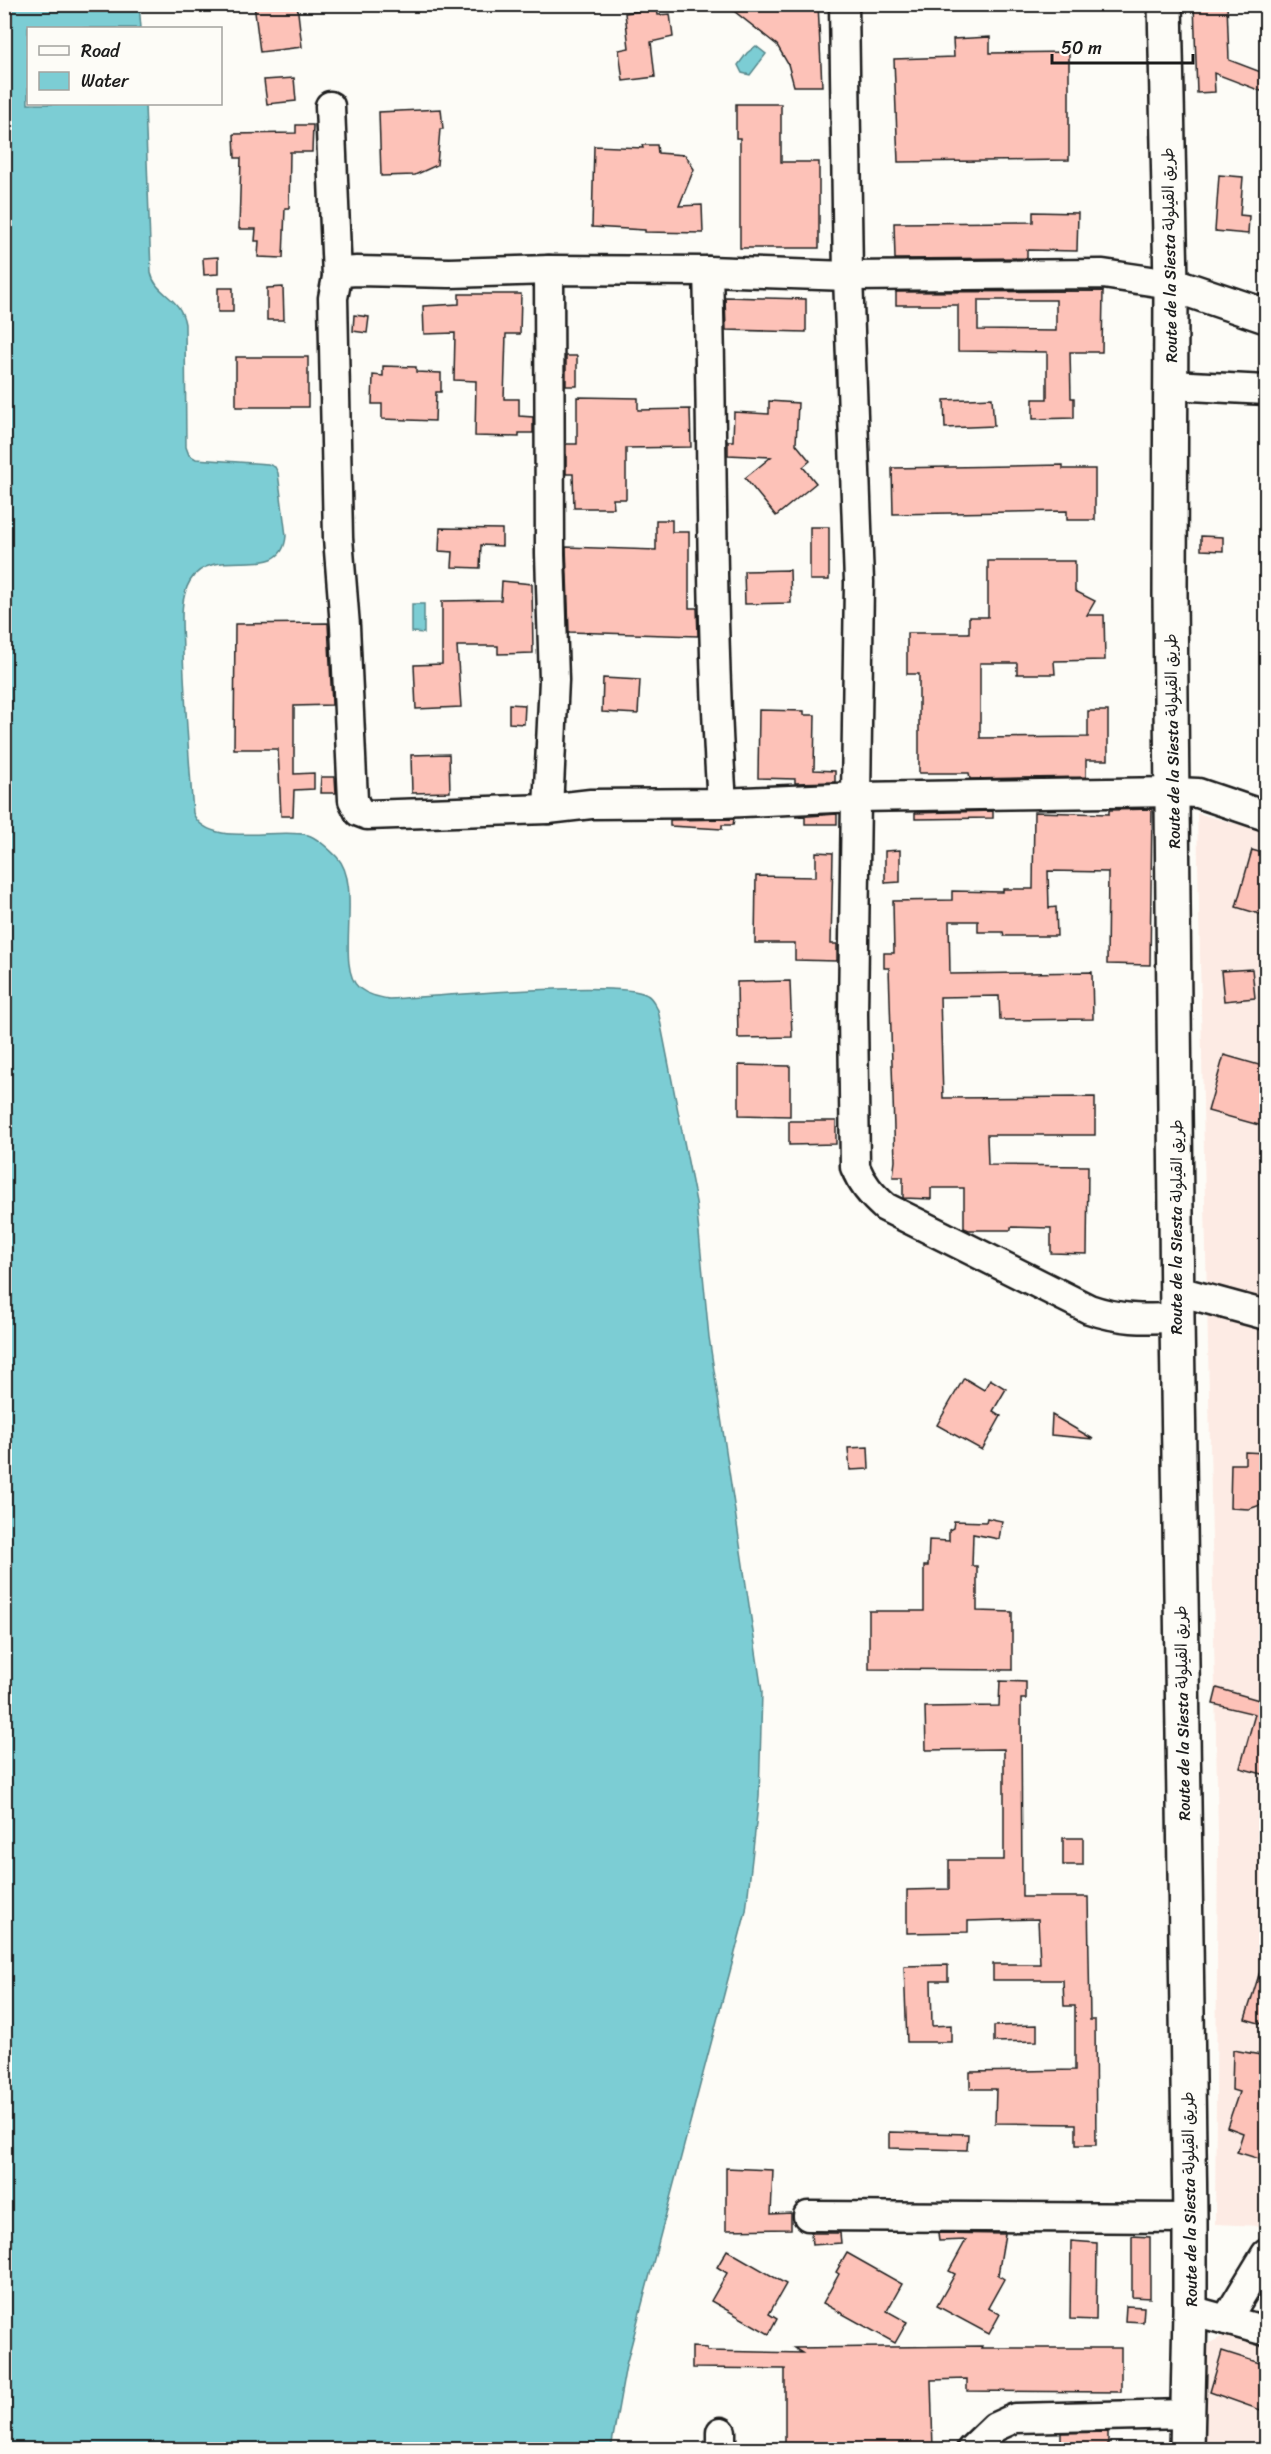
<svg xmlns="http://www.w3.org/2000/svg" width="1271" height="2454" viewBox="0 0 1271 2454" font-family="Sriracha,'Playpen Sans Arabic',sans-serif">
  <style>
    .built { fill: #fdebe4 }
    .water { fill: #7ccdd4; stroke: #56868a; stroke-width: 1.5 }
    .building { fill: #fdc2b8; stroke: #1c1c1c; stroke-width: 1.5; fill-rule: evenodd }
    .lines { fill: none; stroke-linecap: round; stroke-linejoin: round }
    .minor-casing { stroke: #1c1c1c; stroke-width: 33 }
    .major-casing { stroke: #1c1c1c; stroke-width: 38 }
    .minor { stroke: #fdfcf7; stroke-width: 28 }
    .major { stroke: #fdfcf7; stroke-width: 33 }
    .labels { text-anchor: middle; stroke-width: 4.5; stroke-linejoin: round; paint-order: stroke }
    .street-label { font-size: 16px; fill: #1c1c1c; stroke: #fdfcf7 }
  </style>
  <rect width="100%" height="100%" fill="#fdfcf7"/>
  <filter id="ink" filterUnits="userSpaceOnUse"><feTurbulence type="fractalNoise" baseFrequency=".0167" numOctaves="2"/><feDisplacementMap in="SourceGraphic" scale="12" xChannelSelector="R" yChannelSelector="G"/><feConvolveMatrix kernelMatrix="1 2 1 2 8 2 1 2 1" color-interpolation-filters="sRGB"/></filter>
  <g filter="url(#ink)">
    <!-- built -->
    <g class="built">
      <path d="M 1197,813 L 1266,832 L 1266,2235 L 1259,2226 L 1215,2224 L 1218,1834 Z"/>
      <path d="M 1233,2331 L 1266,2341 L 1266,2449 L 1204,2449 L 1198,2349 Z"/>
    </g>
    <!-- water -->
    <g class="water">
      <path d="M 5,4 L 139,5 L 141,28 L 28,28 L 28,104 L 145,104 L 151,273 C 156,296 180,295 185,324 L 186,447 L 189,455 L 196,459 L 268,464 L 275,467 L 278,473 L 286,536 C 282,586 214,541 190,581 C 178,601 183,630 183,653 C 185,706 189,759 193,813 C 207,849 278,827 308,835 C 318,838 329,849 337,857 C 364,886 334,966 359,988 C 368,995 378,997 389,999 C 430,997 623,979 647,995 C 653,998 655,1005 658,1010 L 696,1202 L 709,1337 L 762,1692 L 759,1797 L 746,1911 L 626,2365 L 611,2449 L 5,2449 Z"/>
      <path d="M 756,46 L 766,54 L 750,75 L 742,73 L 738,65 L 747,53 Z"/>
      <path d="M 412,604 L 424,604 L 424,633 L 412,632 Z"/>
    </g>
    <!-- building -->
    <g class="building">
      <path d="M 254,4 L 297,4 L 302,47 L 260,52 Z"/>
      <path d="M 725,4 L 818,4 L 822,86 L 794,86 L 788,64 L 777,45 Z"/>
      <path d="M 1194,4 L 1227,4 L 1229,60 L 1266,74 L 1266,93 L 1214,73 L 1215,92 L 1197,93 Z"/>
      <path d="M 657,9 L 658,15 L 670,14 L 673,37 L 651,42 L 655,77 L 623,81 L 619,50 L 629,48 L 625,13 Z"/>
      <path d="M 990,37 L 990,53 L 1069,52 L 1069,160 L 898,162 L 894,59 L 954,57 L 953,39 Z"/>
      <path d="M 294,78 L 296,101 L 267,104 L 264,80 Z"/>
      <path d="M 736,104 L 781,104 L 781,162 L 819,162 L 819,248 L 740,248 L 740,138 L 736,138 Z"/>
      <path d="M 441,109 L 443,129 L 440,129 L 437,165 L 415,175 L 381,176 L 379,112 Z"/>
      <path d="M 296,125 L 313,125 L 312,152 L 290,152 L 289,208 L 285,208 L 283,258 L 258,257 L 259,241 L 255,241 L 256,229 L 239,229 L 241,158 L 235,158 L 234,134 L 296,133 Z"/>
      <path d="M 642,145 L 657,145 L 658,153 L 685,155 L 694,169 L 679,206 L 702,205 L 703,233 L 645,232 L 645,230 L 592,227 L 594,146 L 643,148 Z"/>
      <path d="M 1219,175 L 1243,177 L 1240,215 L 1249,216 L 1248,234 L 1215,231 Z"/>
      <path d="M 1033,212 L 1078,213 L 1077,251 L 1027,250 L 1027,258 L 895,259 L 894,223 L 1033,222 Z"/>
      <path d="M 218,257 L 218,274 L 204,275 L 203,258 Z"/>
      <path d="M 283,287 L 284,320 L 267,320 L 267,288 Z"/>
      <rect x="218" y="288" width="15" height="24"/>
      <path d="M 1103,291 L 1102,352 L 1070,352 L 1071,398 L 1074,398 L 1074,418 L 1033,419 L 1033,399 L 1047,399 L 1047,352 L 958,351 L 958,305 L 896,305 L 896,292 ZM 978,300 L 1056,300 L 1056,331 L 978,330 Z"/>
      <path d="M 459,294 L 521,294 L 520,334 L 506,334 L 504,399 L 519,399 L 519,416 L 533,417 L 533,433 L 519,433 L 519,437 L 475,436 L 476,381 L 454,380 L 455,333 L 424,334 L 423,306 L 459,304 Z"/>
      <path d="M 725,297 L 806,299 L 806,332 L 726,330 Z"/>
      <path d="M 354,315 L 369,317 L 367,333 L 353,331 Z"/>
      <rect x="566" y="356" width="11" height="30"/>
      <rect x="236" y="357" width="72" height="50"/>
      <path d="M 383,366 L 416,367 L 416,372 L 441,373 L 441,392 L 436,392 L 435,421 L 382,419 L 382,404 L 372,404 L 373,375 L 383,376 Z"/>
      <path d="M 577,397 L 638,398 L 638,410 L 690,409 L 691,447 L 626,448 L 626,499 L 613,499 L 614,508 L 574,508 L 573,474 L 566,474 L 566,444 L 577,444 Z"/>
      <path d="M 992,398 L 994,426 L 945,428 L 944,400 Z"/>
      <path d="M 769,401 L 798,403 L 796,444 L 810,461 L 803,467 L 816,483 L 776,516 L 745,478 L 771,457 L 728,455 L 728,441 L 733,441 L 734,412 L 769,414 Z"/>
      <path d="M 1063,465 L 1063,469 L 1095,469 L 1095,520 L 1067,520 L 1067,511 L 893,514 L 892,468 Z"/>
      <path d="M 656,520 L 672,520 L 672,532 L 689,532 L 689,608 L 697,608 L 698,636 L 569,632 L 566,547 L 656,550 Z"/>
      <rect x="810" y="527" width="19" height="53"/>
      <path d="M 440,528 L 502,529 L 502,546 L 481,545 L 480,568 L 452,567 L 453,552 L 439,551 Z"/>
      <path d="M 1201,536 L 1223,537 L 1223,551 L 1201,550 Z"/>
      <path d="M 988,561 L 1075,561 L 1075,591 L 1095,601 L 1087,615 L 1104,615 L 1105,660 L 1054,661 L 1055,674 L 1017,674 L 1017,663 L 980,663 L 980,738 L 1088,737 L 1088,711 L 1108,711 L 1108,760 L 1086,760 L 1086,777 L 970,779 L 969,773 L 919,773 L 919,674 L 907,674 L 907,633 L 969,633 L 969,617 L 988,617 Z"/>
      <path d="M 790,570 L 791,603 L 745,604 L 744,571 Z"/>
      <path d="M 502,581 L 532,584 L 533,653 L 498,654 L 498,646 L 457,646 L 461,707 L 416,709 L 414,665 L 442,664 L 442,601 L 501,600 Z"/>
      <path d="M 328,623 L 332,705 L 294,706 L 294,774 L 314,773 L 314,789 L 294,790 L 293,816 L 281,816 L 278,749 L 234,749 L 235,624 Z"/>
      <path d="M 603,678 L 640,680 L 638,714 L 602,712 Z"/>
      <path d="M 509,704 L 525,705 L 524,724 L 509,723 Z"/>
      <path d="M 759,710 L 804,711 L 804,715 L 815,715 L 814,770 L 835,771 L 835,782 L 795,783 L 795,779 L 758,778 Z"/>
      <path d="M 449,754 L 450,792 L 412,793 L 411,755 Z"/>
      <path d="M 321,777 L 335,777 L 336,793 L 320,793 Z"/>
      <path d="M 1152,809 L 1150,965 L 1107,964 L 1108,872 L 1048,871 L 1049,908 L 1056,907 L 1057,936 L 1004,936 L 1003,932 L 978,932 L 978,921 L 949,921 L 950,974 L 1092,972 L 1093,1019 L 1000,1020 L 999,996 L 940,997 L 943,1098 L 1095,1097 L 1095,1135 L 987,1135 L 988,1165 L 1088,1166 L 1087,1254 L 1051,1253 L 1051,1228 L 1011,1227 L 1011,1230 L 969,1230 L 964,1228 L 964,1188 L 931,1188 L 931,1199 L 903,1198 L 903,1177 L 893,1177 L 895,1161 L 889,968 L 884,968 L 884,953 L 894,953 L 893,901 L 952,900 L 952,891 L 1003,892 L 1003,889 L 1033,889 L 1034,812 L 1109,814 L 1109,810 Z"/>
      <path d="M 993,811 L 993,818 L 915,819 L 915,813 Z"/>
      <path d="M 837,814 L 837,824 L 805,824 L 805,817 L 795,817 Z"/>
      <path d="M 734,819 L 733,825 L 722,825 L 722,829 L 670,826 L 670,820 Z"/>
      <path d="M 900,850 L 900,882 L 885,883 L 885,851 Z"/>
      <path d="M 1252,850 L 1266,854 L 1266,916 L 1236,907 Z"/>
      <path d="M 816,852 L 833,853 L 831,944 L 837,944 L 837,961 L 795,960 L 795,943 L 755,943 L 756,876 L 816,877 Z"/>
      <path d="M 1252,969 L 1255,998 L 1224,1001 L 1221,971 Z"/>
      <path d="M 790,981 L 792,1037 L 738,1038 L 737,982 Z"/>
      <path d="M 1224,1055 L 1266,1067 L 1266,1127 L 1208,1111 Z"/>
      <path d="M 739,1065 L 790,1066 L 790,1116 L 739,1115 Z"/>
      <path d="M 789,1121 L 836,1121 L 836,1144 L 789,1145 Z"/>
      <path d="M 964,1378 L 984,1390 L 990,1379 L 1006,1389 L 993,1411 L 1001,1416 L 982,1450 L 937,1425 Z"/>
      <path d="M 1052,1415 L 1093,1439 L 1051,1435 Z"/>
      <path d="M 868,1447 L 869,1469 L 850,1470 L 848,1448 Z"/>
      <path d="M 1245,1452 L 1266,1453 L 1266,1503 L 1249,1509 L 1230,1508 L 1231,1464 L 1245,1464 Z"/>
      <path d="M 987,1518 L 1002,1521 L 999,1539 L 973,1534 L 972,1566 L 977,1566 L 977,1611 L 1012,1612 L 1012,1670 L 869,1669 L 869,1611 L 924,1611 L 924,1566 L 928,1566 L 929,1540 L 949,1541 L 949,1530 L 953,1528 L 954,1521 L 986,1522 Z"/>
      <path d="M 1000,1681 L 1026,1682 L 1026,1699 L 1021,1699 L 1022,1897 L 1088,1897 L 1090,2020 L 1095,2020 L 1096,2145 L 1076,2145 L 1076,2124 L 995,2123 L 996,2089 L 970,2089 L 970,2072 L 1075,2070 L 1075,2006 L 1064,2006 L 1063,1980 L 993,1980 L 993,1964 L 1040,1964 L 1038,1919 L 968,1921 L 968,1932 L 907,1933 L 907,1890 L 949,1889 L 949,1860 L 1004,1860 L 1004,1749 L 926,1750 L 925,1707 L 999,1706 Z"/>
      <path d="M 1217,1688 L 1259,1700 L 1262,1689 L 1266,1690 L 1266,1775 L 1240,1768 L 1255,1714 L 1213,1704 Z"/>
      <rect x="1063" y="1838" width="20" height="27"/>
      <path d="M 1263,1962 L 1266,1963 L 1266,2025 L 1245,2019 Z"/>
      <path d="M 948,1965 L 948,1981 L 931,1981 L 932,2026 L 951,2025 L 951,2042 L 907,2042 L 904,1966 Z"/>
      <path d="M 1037,2025 L 1037,2041 L 994,2042 L 994,2026 Z"/>
      <path d="M 1233,2050 L 1266,2056 L 1266,2161 L 1237,2152 L 1243,2133 L 1227,2127 L 1239,2092 L 1232,2090 Z"/>
      <path d="M 889,2132 L 968,2134 L 967,2150 L 889,2148 Z"/>
      <path d="M 726,2168 L 773,2170 L 771,2214 L 791,2213 L 791,2229 L 726,2230 Z"/>
      <path d="M 811,2233 L 840,2233 L 841,2243 L 812,2245 Z"/>
      <path d="M 938,2233 L 1005,2234 L 998,2275 L 1004,2279 L 988,2308 L 1000,2314 L 989,2334 L 937,2306 L 955,2274 L 949,2271 L 966,2240 L 939,2241 Z"/>
      <path d="M 1132,2236 L 1150,2237 L 1150,2298 L 1132,2297 Z"/>
      <path d="M 1071,2241 L 1097,2243 L 1096,2320 L 1070,2319 Z"/>
      <path d="M 727,2250 L 786,2284 L 769,2314 L 777,2319 L 769,2334 L 711,2301 L 727,2273 L 717,2267 Z"/>
      <path d="M 847,2253 L 902,2284 L 887,2311 L 907,2322 L 895,2343 L 823,2303 L 839,2274 L 836,2272 Z"/>
      <path d="M 1126,2306 L 1144,2307 L 1143,2322 L 1125,2321 Z"/>
      <path d="M 982,2346 L 981,2348 L 1121,2348 L 1121,2392 L 967,2391 L 967,2379 L 931,2380 L 933,2450 L 785,2450 L 785,2369 L 692,2368 L 692,2347 L 707,2348 L 707,2351 L 802,2353 L 794,2348 Z"/>
      <path d="M 1222,2351 L 1266,2365 L 1266,2412 L 1210,2392 Z"/>
      <path d="M 1108,2432 L 1108,2450 L 1061,2450 L 1061,2433 Z"/>
    </g>
    <g class="lines">
      <defs>
        <g id="minor">
          <path d="M 844,4 L 848,276 L 859,582 L 853,1013 L 855,1167 C 862,1184 871,1195 885,1207 L 1089,1309 C 1121,1320 1144,1319 1177,1318"/>
          <path d="M 330,106 L 337,277 L 333,298 L 338,538 L 345,626 L 353,800 L 359,812 L 367,815 L 548,809 L 591,804 L 722,803 L 858,797 L 1174,792 L 1198,793 L 1266,816"/>
          <path d="M 708,271 C 713,449 710,626 722,803"/>
          <path d="M 337,277 L 342,272 L 357,271 L 450,273 L 549,270 L 708,271 L 848,276 L 1103,274 L 1171,284"/>
          <path d="M 1172,385 L 1266,390"/>
          <path d="M 548,809 L 554,680 L 550,554 L 549,270"/>
          <path d="M 1178,1291 L 1266,1315"/>
          <path d="M 808,2216 L 1190,2218"/>
          <path d="M 1190,2310 L 1266,2331"/>
          <path d="M 1226,2320 L 1266,2254"/>
          <path d="M 721,2450 L 721,2432"/>
          <path d="M 971,2450 L 995,2427 L 1015,2418 L 1186,2414"/>
        </g>
        <g id="major">
          <path d="M 1165,4 L 1171,284 L 1170,594 L 1177,1318 L 1190,2218 L 1190,2310 L 1187,2450"/>
          <path d="M 1171,284 L 1266,316"/>
        </g>
      </defs>
      <!-- minor casing -->
      <use href="#minor" class="minor-casing"/>
      <!-- major casing -->
      <use href="#major" class="major-casing"/>
      <!-- minor -->
      <use href="#minor" class="minor"/>
      <!-- major -->
      <use href="#major" class="major"/>
    </g>
  </g>
  <g class="labels">
    <!-- street labels -->
    <g class="street-label">
      <text transform="translate(1169 255) rotate(-91)" y="6">Route de la Siesta طريق القيلولة</text>
      <text transform="translate(1172 741) rotate(-91)" y="6">Route de la Siesta طريق القيلولة</text>
      <text transform="translate(1176 1227) rotate(-90)" y="6">Route de la Siesta طريق القيلولة</text>
      <text transform="translate(1182 1713) rotate(-91)" y="6">Route de la Siesta طريق القيلولة</text>
      <text transform="translate(1189 2199) rotate(-91)" y="6">Route de la Siesta طريق القيلولة</text>
    </g>
  </g>
  <!-- margin -->
  <rect width="1271" height="2454" fill="none" stroke="#fdfcf7" stroke-width="24"/>
  <rect x="12" y="12" width="1247" height="2430" fill="none" stroke="#1c1c1c" stroke-width="2" filter="url(#ink)"/>
  <!-- legend -->
  <rect x="27" y="27" width="195" height="78" fill="#fdfcf7" stroke="#a3a29f" stroke-width="1.5"/>
  <rect x="39" y="46" width="30" height="9" fill="#fdfcf7" stroke="#a3a29f" stroke-width="1.5"/>
  <text x="81" y="57" font-size="18" fill="#1c1c1c">Road</text>
  <rect x="39" y="72" width="30" height="18" fill="#7ccdd4" stroke="#a3a29f" stroke-width="1.5"/>
  <text x="81" y="87" font-size="18" fill="#1c1c1c">Water</text>
  <!-- scale -->
  <path d="M1052 54v9h141v-9" fill="none" stroke="#1c1c1c" stroke-width="3"/>
  <text x="1061" y="54" font-size="18" fill="#1c1c1c" stroke="#fdfcf7" stroke-width="4.5" paint-order="stroke">50 m</text>
</svg>
